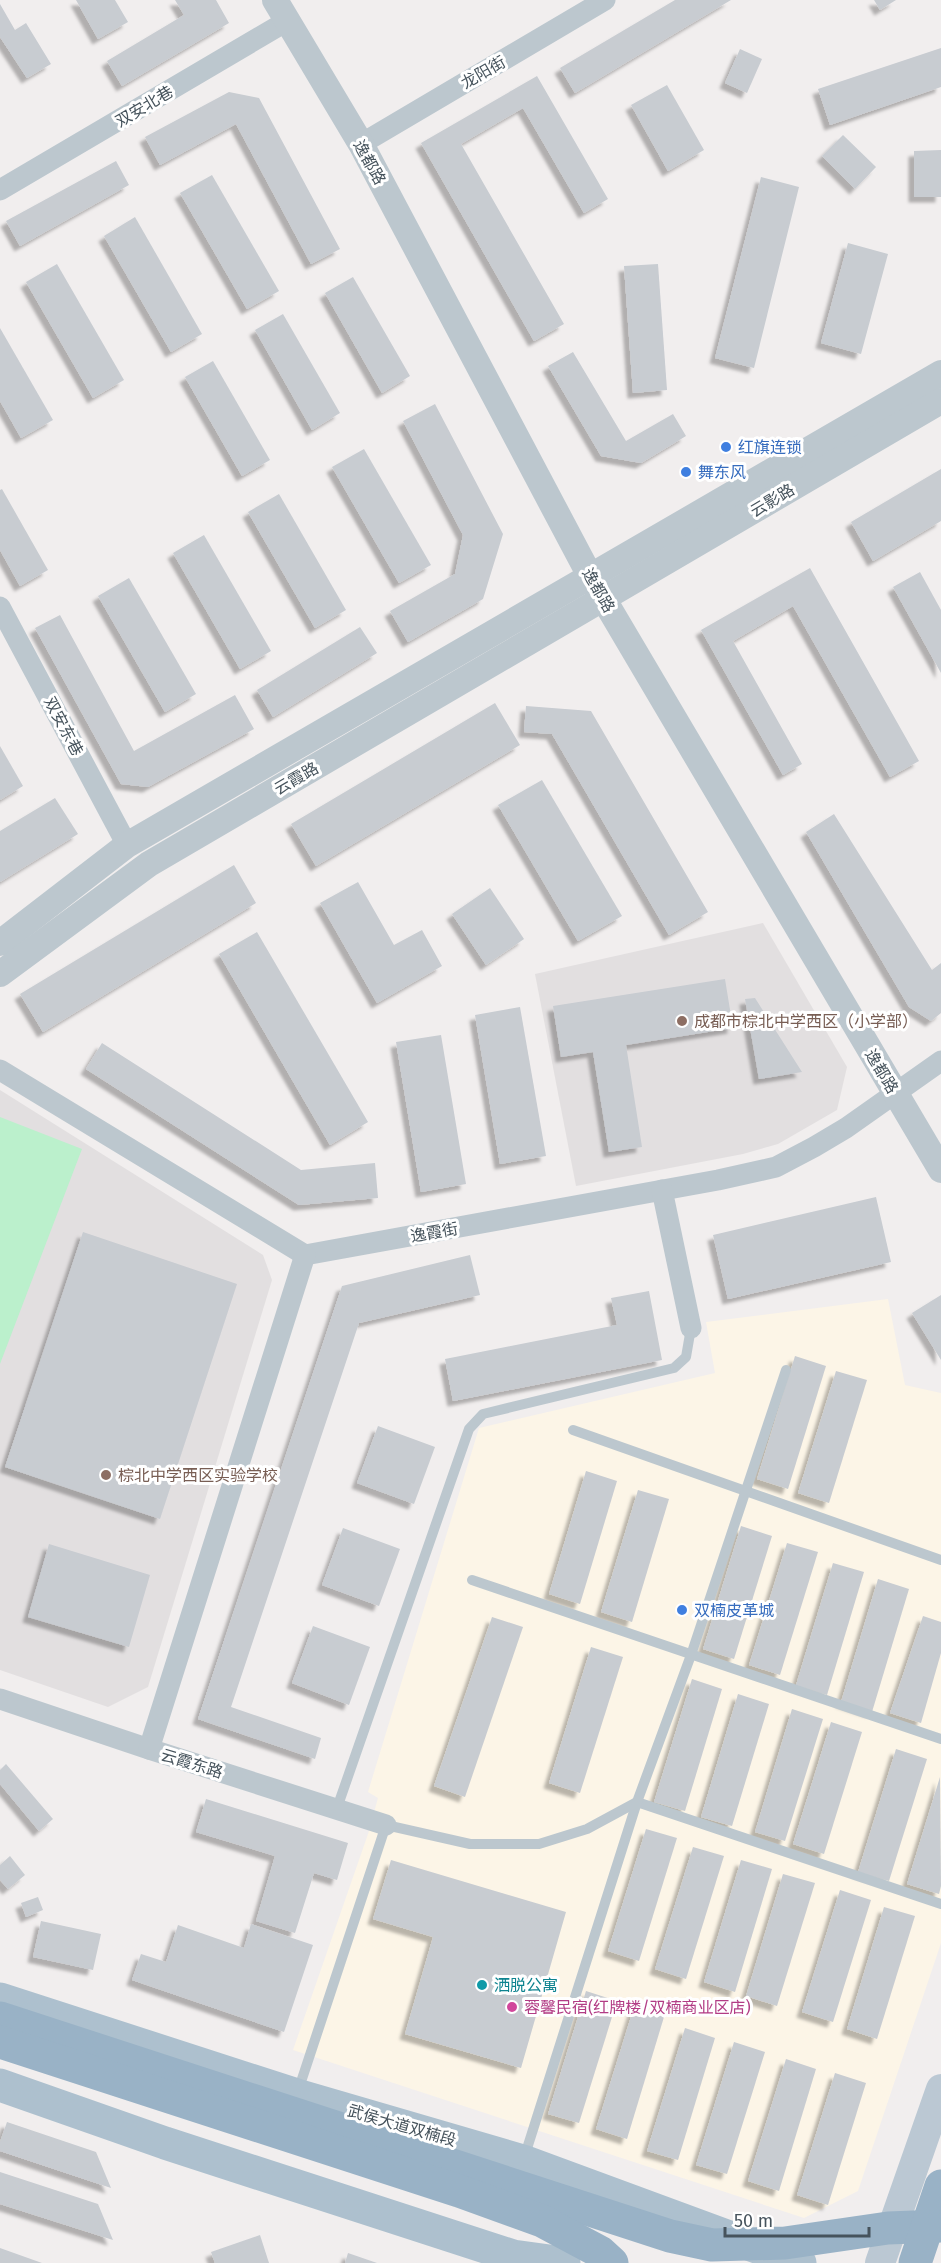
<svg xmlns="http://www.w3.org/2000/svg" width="941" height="2263" viewBox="0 0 941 2263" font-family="'Fira Sans','Noto Sans SC',sans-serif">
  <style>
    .commercial { fill: #fcf5e7 }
    .education { fill: #e2dfe0 }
    .green { fill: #bbf0cc }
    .building { fill: #c8ccd1; filter: url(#shadow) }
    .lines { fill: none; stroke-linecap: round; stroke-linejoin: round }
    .service { stroke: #bcc7ce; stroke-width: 10 }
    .minor { stroke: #bcc7ce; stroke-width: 21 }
    .tertiary { stroke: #bcc7ce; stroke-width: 26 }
    .secondary { stroke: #bbc8d3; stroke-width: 30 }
    .primary { stroke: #adc0ce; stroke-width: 33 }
    .trunk { stroke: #99b2c6; stroke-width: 33 }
    .shop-dot { fill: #3f7fe0; stroke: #fff; stroke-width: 2 }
    .education-dot { fill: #8d6e63; stroke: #fff; stroke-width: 2 }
    .culture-dot { fill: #0f9aa8; stroke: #fff; stroke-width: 2 }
    .hotel-dot { fill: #d1479c; stroke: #fff; stroke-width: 2 }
    .labels { text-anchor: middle; stroke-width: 6; stroke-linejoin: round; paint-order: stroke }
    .street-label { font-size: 16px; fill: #46535c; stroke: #fff }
    .shop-label { font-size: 16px; fill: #366cbe; stroke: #fff; text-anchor: start }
    .education-label { font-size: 16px; fill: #785e54; stroke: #fff; text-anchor: start }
    .culture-label { font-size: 16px; fill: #0d838f; stroke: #fff; text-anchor: start }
    .hotel-label { font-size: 16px; fill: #b23c85; stroke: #fff; text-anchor: start }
  </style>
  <defs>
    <filter id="shadow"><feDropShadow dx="-5.5" dy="5.5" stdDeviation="1.5" flood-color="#0004"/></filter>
  </defs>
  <rect width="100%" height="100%" fill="#f1eeee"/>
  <!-- commercial -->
  <path class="commercial" d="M 888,1299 L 905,1385 L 941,1393 L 941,1943 L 858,2191 L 804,2218 L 293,2050 L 368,1834 L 378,1798 L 368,1792 L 479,1428 L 715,1373 L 706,1322 Z"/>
  <!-- education -->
  <g class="education">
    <path d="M 763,923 L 847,1067 L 837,1110 L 778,1144 L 743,1154 L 576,1186 L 535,974 Z"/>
    <path d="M 0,1090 L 263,1255 L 272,1280 L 148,1687 L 108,1707 L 0,1670 Z"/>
  </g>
  <!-- green -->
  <path class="green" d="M 0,1117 L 82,1149 L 0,1364 Z"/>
  <!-- building -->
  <g class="building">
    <path d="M 76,0 L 115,0 L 128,22 L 98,39 Z"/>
    <path d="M 175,0 L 216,0 L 229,23 L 122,86 L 107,61 L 184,15 Z"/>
    <path d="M 675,0 L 731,0 L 575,93 L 560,68 Z"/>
    <path d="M 874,0 L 896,0 L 880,10 Z"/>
    <path d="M 0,4 L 15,30 L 26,23 L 51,64 L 27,78 L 0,37 Z"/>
    <path d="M 941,48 L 941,87 L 830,125 L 818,89 Z"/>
    <path d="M 740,49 L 762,59 L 747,93 L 725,83 Z"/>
    <path d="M 537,76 L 608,199 L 584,213 L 523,108 L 461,144 L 564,324 L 534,341 L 421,143 Z"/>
    <path d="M 667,85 L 704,150 L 668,171 L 631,105 Z"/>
    <path d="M 229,92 L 259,98 L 340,249 L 311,264 L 236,124 L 160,165 L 145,137 Z"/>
    <path d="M 843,135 L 876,167 L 855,189 L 822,156 Z"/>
    <path d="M 941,150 L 941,197 L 914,197 L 914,151 Z"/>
    <path d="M 116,161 L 129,185 L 20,246 L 6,221 Z"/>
    <path d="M 212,175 L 279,291 L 247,309 L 180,193 Z"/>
    <path d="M 761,177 L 799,187 L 754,368 L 715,358 Z"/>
    <path d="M 135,217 L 202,334 L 171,352 L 104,236 Z"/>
    <path d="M 848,243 L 888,254 L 861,354 L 821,343 Z"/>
    <path d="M 57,264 L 124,380 L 93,398 L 26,282 Z"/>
    <path d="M 658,264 L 667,390 L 633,393 L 624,266 Z"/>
    <path d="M 353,277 L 410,376 L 382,393 L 325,293 Z"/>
    <path d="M 283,314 L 340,413 L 312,430 L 255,330 Z"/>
    <path d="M 0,328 L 53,420 L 21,438 L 0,401 Z"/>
    <path d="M 573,352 L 626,441 L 673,414 L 686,436 L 641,463 L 601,456 L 548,366 Z"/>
    <path d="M 213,361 L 270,460 L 242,476 L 185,377 Z"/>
    <path d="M 435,404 L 503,534 L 483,599 L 408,642 L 390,611 L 455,574 L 463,535 L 403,421 Z"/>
    <path d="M 364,449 L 431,565 L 399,583 L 332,467 Z"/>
    <path d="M 941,469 L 941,521 L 873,561 L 851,522 Z"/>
    <path d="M 2,489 L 48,570 L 20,586 L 0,550 L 0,490 Z"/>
    <path d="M 279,494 L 346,610 L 315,628 L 248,512 Z"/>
    <path d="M 204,535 L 271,651 L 240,669 L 173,553 Z"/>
    <path d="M 810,568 L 919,761 L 890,777 L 793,606 L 733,641 L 802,764 L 783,775 L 701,630 Z"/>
    <path d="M 920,572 L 941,610 L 941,673 L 893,587 Z"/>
    <path d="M 129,578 L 196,694 L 165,712 L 98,596 Z"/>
    <path d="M 60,615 L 134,751 L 235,695 L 254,729 L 148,787 L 121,784 L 35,628 Z"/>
    <path d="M 360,627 L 377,653 L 273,717 L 257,690 Z"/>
    <path d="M 495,703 L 520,745 L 316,866 L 291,824 Z"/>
    <path d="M 526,706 L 591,711 L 708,912 L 669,935 L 552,734 L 524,732 Z"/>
    <path d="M 0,746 L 23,786 L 0,800 Z"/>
    <path d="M 542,780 L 622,916 L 578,941 L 498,805 Z"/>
    <path d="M 55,798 L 78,834 L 0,882 L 0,831 Z"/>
    <path d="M 834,814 L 932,970 L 941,963 L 941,1013 L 931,1021 L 909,1007 L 806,832 Z"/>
    <path d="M 234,865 L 256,903 L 43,1032 L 20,994 Z"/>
    <path d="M 358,882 L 394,945 L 422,930 L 442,966 L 377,1003 L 320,903 Z"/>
    <path d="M 490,888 L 524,939 L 486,965 L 452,914 Z"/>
    <path d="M 257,932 L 368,1122 L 330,1145 L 219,954 Z"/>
    <path d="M 725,979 L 733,1028 L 626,1045 L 642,1147 L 609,1152 L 593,1052 L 561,1057 L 553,1006 Z"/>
    <path d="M 755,998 L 802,1072 L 759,1079 L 745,999 Z"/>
    <path d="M 520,1007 L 546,1156 L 500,1164 L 475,1015 Z"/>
    <path d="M 441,1035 L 466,1184 L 421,1192 L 396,1042 Z"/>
    <path d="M 102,1043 L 301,1170 L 375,1163 L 378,1198 L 299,1205 L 86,1069 Z"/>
    <path d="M 876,1197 L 891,1262 L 728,1299 L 713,1235 Z"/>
    <path d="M 83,1232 L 237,1284 L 160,1519 L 5,1467 Z"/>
    <path d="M 470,1255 L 480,1295 L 359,1323 L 231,1707 L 321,1738 L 315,1759 L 198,1719 L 342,1286 Z"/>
    <path d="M 649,1291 L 662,1360 L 453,1401 L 445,1359 L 617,1325 L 611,1298 Z"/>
    <path d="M 941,1295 L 941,1360 L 912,1313 Z"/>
    <path d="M 795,1356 L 826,1366 L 788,1489 L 757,1479 Z"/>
    <path d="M 836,1371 L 867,1380 L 829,1503 L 798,1493 Z"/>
    <path d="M 378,1426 L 435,1447 L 414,1504 L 357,1483 Z"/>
    <path d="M 586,1471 L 617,1481 L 580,1604 L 549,1594 Z"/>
    <path d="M 638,1490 L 669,1499 L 632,1622 L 601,1612 Z"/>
    <path d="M 741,1526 L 772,1536 L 734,1659 L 703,1649 Z"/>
    <path d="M 343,1528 L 400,1549 L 379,1606 L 322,1585 Z"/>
    <path d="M 787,1543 L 818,1552 L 780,1675 L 749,1665 Z"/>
    <path d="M 49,1544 L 150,1575 L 129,1647 L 28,1617 Z"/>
    <path d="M 833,1563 L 864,1572 L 827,1695 L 796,1685 Z"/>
    <path d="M 878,1579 L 909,1589 L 872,1712 L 841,1702 Z"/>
    <path d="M 923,1616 L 941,1622 L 941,1653 L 921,1723 L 890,1713 Z"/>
    <path d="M 492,1617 L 523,1627 L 465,1797 L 434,1786 Z"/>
    <path d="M 313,1626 L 370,1647 L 349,1705 L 292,1683 Z"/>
    <path d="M 591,1647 L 623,1657 L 580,1793 L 549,1783 Z"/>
    <path d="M 692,1679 L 722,1689 L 685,1811 L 654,1802 Z"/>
    <path d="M 738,1694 L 769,1704 L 732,1826 L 701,1817 Z"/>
    <path d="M 792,1709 L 823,1719 L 785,1841 L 755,1832 Z"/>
    <path d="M 831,1722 L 862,1732 L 824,1854 L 793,1844 Z"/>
    <path d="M 896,1749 L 927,1759 L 889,1881 L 858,1872 Z"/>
    <path d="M 6,1764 L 53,1819 L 39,1831 L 0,1784 L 0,1770 Z"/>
    <path d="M 940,1777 L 941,1886 L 939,1894 L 907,1884 Z"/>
    <path d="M 206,1799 L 348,1843 L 337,1880 L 314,1873 L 295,1933 L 256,1921 L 275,1856 L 196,1832 Z"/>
    <path d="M 646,1829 L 677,1838 L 639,1961 L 608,1951 Z"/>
    <path d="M 693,1847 L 724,1856 L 686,1979 L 655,1969 Z"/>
    <path d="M 10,1856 L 25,1875 L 8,1889 L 0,1880 L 0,1865 Z"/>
    <path d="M 391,1860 L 566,1912 L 521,2068 L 405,2034 L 433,1937 L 373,1919 Z"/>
    <path d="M 741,1860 L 772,1869 L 735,1992 L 704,1982 Z"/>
    <path d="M 783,1874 L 815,1883 L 777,2006 L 746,1996 Z"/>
    <path d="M 840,1890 L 871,1900 L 833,2022 L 802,2012 Z"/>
    <path d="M 38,1897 L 43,1910 L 26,1917 L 21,1903 Z"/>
    <path d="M 884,1907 L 915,1916 L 877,2039 L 847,2029 Z"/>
    <path d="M 41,1921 L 101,1934 L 93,1970 L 33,1957 Z"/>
    <path d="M 251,1924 L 313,1945 L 284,2032 L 132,1980 L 141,1954 L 166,1962 L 178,1925 L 244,1948 Z"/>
    <path d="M 586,1991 L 617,2001 L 579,2123 L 548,2114 Z"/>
    <path d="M 634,2007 L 664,2017 L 627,2139 L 596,2129 Z"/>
    <path d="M 685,2028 L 715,2038 L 678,2160 L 647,2151 Z"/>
    <path d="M 734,2042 L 765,2052 L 727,2174 L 696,2165 Z"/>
    <path d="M 786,2059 L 816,2069 L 779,2191 L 748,2181 Z"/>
    <path d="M 835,2073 L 866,2083 L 828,2205 L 797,2195 Z"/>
    <path d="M 7,2122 L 96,2152 L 111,2188 L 0,2151 L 0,2142 Z"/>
    <path d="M 0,2172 L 98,2204 L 113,2240 L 0,2204 Z"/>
    <path d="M 260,2235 L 269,2263 L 215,2263 L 211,2252 Z"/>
    <path d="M 0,2248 L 42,2263 L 0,2263 Z"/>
    <path d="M 348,2253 L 377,2263 L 345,2263 Z"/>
  </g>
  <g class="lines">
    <!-- service -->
    <g class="service">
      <path d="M 573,1430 L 941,1560"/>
      <path d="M 472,1580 L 941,1739"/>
      <path d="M 337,1808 L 469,1429 L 483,1414 L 674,1368 L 686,1357 L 691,1328"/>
      <path d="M 298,2091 L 386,1825 L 470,1844 L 539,1844 L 587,1829 L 637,1802 L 941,1904"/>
      <path d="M 524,2158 L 637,1802 L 691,1655 L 786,1370"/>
    </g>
    <!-- minor -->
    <g class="minor">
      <path d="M 361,144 L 605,0"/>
      <path d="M 0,190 L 287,21"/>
      <path d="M 0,607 L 127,845"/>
      <path d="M 0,1070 L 305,1255 L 718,1180 L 776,1167 L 814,1147 L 846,1128 L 941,1061"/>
      <path d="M 662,1190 L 691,1328"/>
      <path d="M 0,1699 L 149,1749 L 386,1825"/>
      <path d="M 149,1749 L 305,1255"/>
    </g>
    <!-- tertiary -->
    <g class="tertiary">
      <path d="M 275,0 L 361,144 L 590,576 L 941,1170"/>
      <path d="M 0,943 L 127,845 L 941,373"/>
      <path d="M 0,974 L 149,864 L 941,401"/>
    </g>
    <!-- secondary -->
    <path class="secondary" d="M 880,2263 L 941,2089"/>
    <!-- primary -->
    <g class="primary">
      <path d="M 0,1999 L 297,2095 L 523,2161 L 800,2263"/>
      <path d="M 0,2085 L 165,2143 L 513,2256 L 564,2263"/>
    </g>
    <!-- trunk -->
    <g class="trunk">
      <path d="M 0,2018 L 670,2236 L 712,2245 L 785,2243 L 888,2228 L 941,2226"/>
      <path d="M 0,2042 L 459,2191 L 542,2221 L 600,2252 L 612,2263"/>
      <path d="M 915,2263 L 941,2186"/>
    </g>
  </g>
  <!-- markers -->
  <g class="shop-dot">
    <circle cx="726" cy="447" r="6"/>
    <circle cx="686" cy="472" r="6"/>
    <circle cx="682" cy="1610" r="6"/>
  </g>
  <g class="education-dot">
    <circle cx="682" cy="1021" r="6"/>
    <circle cx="106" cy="1475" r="6"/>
  </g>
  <circle class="culture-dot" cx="482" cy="1985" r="6"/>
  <circle class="hotel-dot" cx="512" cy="2007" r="6"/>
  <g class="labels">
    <!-- street labels -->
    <g class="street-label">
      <text transform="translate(483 72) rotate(-30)" y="6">龙阳街</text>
      <text transform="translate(144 106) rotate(-31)" y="6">双安北巷</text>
      <text transform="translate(370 162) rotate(61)" y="6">逸都路</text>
      <text transform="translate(772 500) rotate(-31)" y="6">云影路</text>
      <text transform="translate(599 590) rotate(60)" y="6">逸都路</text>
      <text transform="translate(64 726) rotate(62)" y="6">双安东巷</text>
      <text transform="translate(296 778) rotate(-30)" y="6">云霞路</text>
      <text transform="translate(882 1071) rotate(59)" y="6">逸都路</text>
      <text transform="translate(434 1232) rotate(-10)" y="6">逸霞街</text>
      <text transform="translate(192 1763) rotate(17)" y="6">云霞东路</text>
      <text transform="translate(402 2125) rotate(16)" y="6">武侯大道双楠段</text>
    </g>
    <!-- shop labels -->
    <g class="shop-label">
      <text x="738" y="453">红旗连锁</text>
      <text x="698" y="478">舞东风</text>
      <text x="694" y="1616">双楠皮革城</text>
    </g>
    <!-- education labels -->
    <g class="education-label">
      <text x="694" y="1027">成都市棕北中学西区（小学部）</text>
      <text x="118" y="1481">棕北中学西区实验学校</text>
    </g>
    <!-- culture labels -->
    <g class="culture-label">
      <text x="494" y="1991">洒脱公寓</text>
    </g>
    <!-- hotel labels -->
    <g class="hotel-label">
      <text x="524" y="2013">蓉馨民宿(红牌楼/双楠商业区店)</text>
    </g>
  </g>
  <!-- scale -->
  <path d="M725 2227v9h144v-9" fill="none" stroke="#46535c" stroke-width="3"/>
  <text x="734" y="2227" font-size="18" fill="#46535c" stroke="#ffffff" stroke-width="4.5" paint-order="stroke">50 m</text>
</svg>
